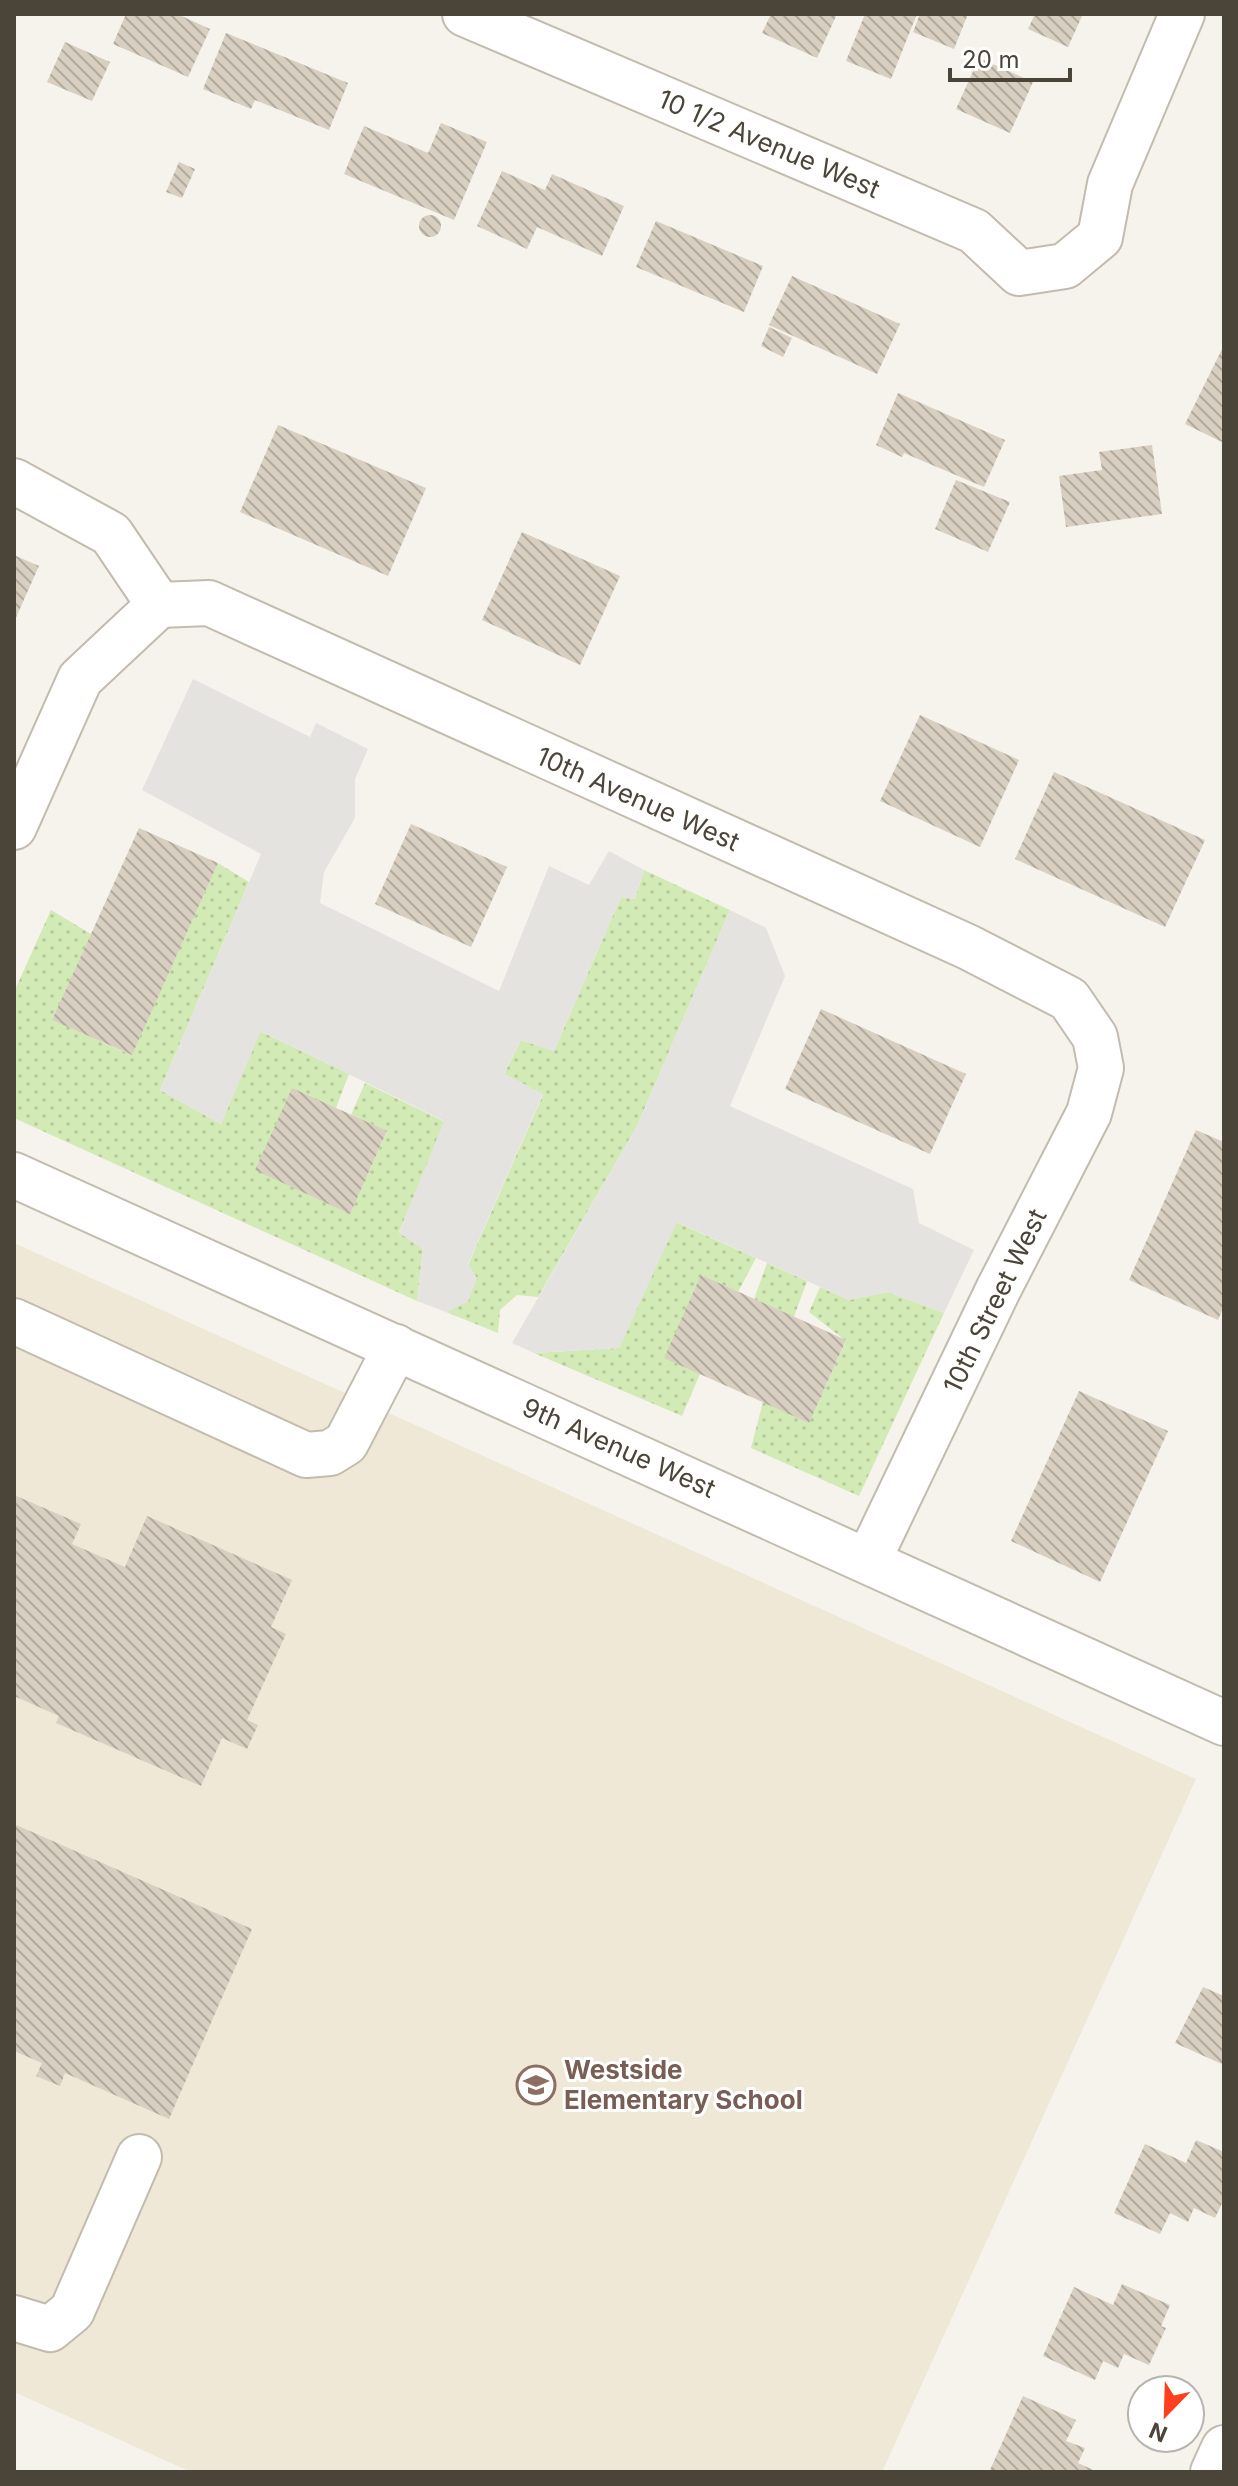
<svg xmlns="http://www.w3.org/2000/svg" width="1238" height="2486" viewBox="0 0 1238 2486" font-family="Inter,sans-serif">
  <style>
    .education { fill: #efe8d6 }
    .grass { fill: url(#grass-dots) }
    .parking { fill: #e5e3e0 }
    .building { fill: url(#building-back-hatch) }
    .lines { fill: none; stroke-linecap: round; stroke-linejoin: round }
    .minor-casing { stroke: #c2bbae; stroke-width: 48 }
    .minor { stroke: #fff; stroke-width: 44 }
    .labels { text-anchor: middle; stroke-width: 6; stroke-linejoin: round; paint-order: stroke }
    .street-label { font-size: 26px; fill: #4b4439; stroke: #fff }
    .education-label { font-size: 26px; font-weight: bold; fill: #785e54; stroke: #fff; text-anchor: start }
  </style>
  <defs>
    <pattern id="grass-dots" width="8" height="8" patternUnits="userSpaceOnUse" patternTransform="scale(2)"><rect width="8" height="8" fill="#d2eab5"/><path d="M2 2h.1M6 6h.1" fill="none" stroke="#b6ca9c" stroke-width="1.8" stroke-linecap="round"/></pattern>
    <pattern id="building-back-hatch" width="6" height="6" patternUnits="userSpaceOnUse" patternTransform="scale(2)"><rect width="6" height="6" fill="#d8cfc1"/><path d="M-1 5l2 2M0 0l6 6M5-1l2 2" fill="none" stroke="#b1aa9e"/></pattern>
  </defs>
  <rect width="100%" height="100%" fill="#f6f3ec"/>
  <!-- education -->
  <path class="education" d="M 14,1243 L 1196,1779 L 882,2472 L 191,2472 L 14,2392 Z"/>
  <!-- grass -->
  <g class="grass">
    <path d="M 218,863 L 249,882 L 160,1090 L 221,1124 L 260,1031 L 349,1074 L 336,1108 L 292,1089 L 350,1213 L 387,1132 L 351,1115 L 365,1083 L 445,1122 L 399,1232 L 423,1249 L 417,1301 L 14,1118 L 14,992 L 51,910 L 91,934 L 53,1020 L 131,1055 Z"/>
    <path d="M 644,870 L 730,910 L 637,1126 L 538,1297 L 517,1295 L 500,1310 L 498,1333 L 446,1312 L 468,1301 L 468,1265 L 543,1095 L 504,1074 L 521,1040 L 554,1051 L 621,897 L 635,899 Z"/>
    <path d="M 676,1222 L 756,1258 L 738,1292 L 702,1276 L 700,1374 L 682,1416 L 534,1353 L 619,1348 Z"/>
    <path d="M 767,1263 L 807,1281 L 794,1317 L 754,1299 Z"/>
    <path d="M 820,1287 L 849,1300 L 888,1292 L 944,1313 L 859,1496 L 751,1448 L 763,1402 L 809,1422 L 846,1341 L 809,1312 Z"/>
  </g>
  <!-- parking -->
  <g class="parking">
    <path d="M 193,679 L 310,737 L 316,723 L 368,749 L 355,779 L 355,818 L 324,872 L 320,903 L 499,991 L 549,866 L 589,885 L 609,851 L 644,870 L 635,899 L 621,897 L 554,1051 L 521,1040 L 504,1073 L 543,1094 L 468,1264 L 477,1278 L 468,1302 L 446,1312 L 417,1301 L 423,1249 L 399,1233 L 444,1121 L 261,1031 L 221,1124 L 160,1090 L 261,854 L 142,790 Z"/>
    <path d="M 730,910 L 766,928 L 785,976 L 730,1106 L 913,1189 L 919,1223 L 974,1250 L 944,1313 L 888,1292 L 849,1300 L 677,1222 L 619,1348 L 534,1353 L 512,1343 L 637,1126 Z"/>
  </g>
  <!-- building -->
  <g class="building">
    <path d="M 126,14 L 177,14 L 210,29 L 188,77 L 113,44 Z"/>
    <path d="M 771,14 L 837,14 L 817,58 L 762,33 Z"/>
    <path d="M 865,14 L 917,14 L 891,79 L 846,61 Z"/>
    <path d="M 920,14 L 968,14 L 954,49 L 913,32 Z"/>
    <path d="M 1035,14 L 1083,14 L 1068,47 L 1028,29 Z"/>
    <path d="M 226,33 L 348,83 L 329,130 L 255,100 L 251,109 L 203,89 Z"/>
    <path d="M 65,42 L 110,62 L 92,101 L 47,82 Z"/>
    <path d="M 979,58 L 1033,82 L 1010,133 L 956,109 Z"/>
    <path d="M 441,123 L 487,142 L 454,220 L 344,174 L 364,126 L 428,153 Z"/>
    <path d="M 179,162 L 195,169 L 182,198 L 166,192 Z"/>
    <path d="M 502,171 L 545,190 L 552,174 L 624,206 L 602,256 L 537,227 L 527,249 L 477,226 Z"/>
    <circle cx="430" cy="226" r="11"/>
    <path d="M 656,221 L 763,266 L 744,312 L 636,267 Z"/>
    <path d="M 792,276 L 900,324 L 877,374 L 769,325 Z"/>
    <path d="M 769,327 L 792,338 L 783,357 L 761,346 Z"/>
    <path d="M 1224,345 L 1224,443 L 1185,424 Z"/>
    <path d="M 898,393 L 1005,440 L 984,487 L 904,453 L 902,457 L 876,445 Z"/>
    <path d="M 278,425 L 426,488 L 388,576 L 240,512 Z"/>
    <path d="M 1152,445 L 1162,514 L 1066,527 L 1059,476 L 1102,470 L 1099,452 Z"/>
    <path d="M 956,480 L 1010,502 L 988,552 L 935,529 Z"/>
    <path d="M 522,532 L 620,576 L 580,665 L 482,620 Z"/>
    <path d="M 14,555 L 39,566 L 14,622 Z"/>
    <path d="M 920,715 L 1019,760 L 980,847 L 880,801 Z"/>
    <path d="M 1054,772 L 1205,840 L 1165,927 L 1015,859 Z"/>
    <path d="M 411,824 L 507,867 L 471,947 L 375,904 Z"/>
    <path d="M 139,828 L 218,863 L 132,1055 L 52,1020 Z"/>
    <path d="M 821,1009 L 966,1074 L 930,1154 L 785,1089 Z"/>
    <path d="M 292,1088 L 387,1131 L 350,1214 L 255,1170 Z"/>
    <path d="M 1196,1130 L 1224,1142 L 1224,1306 L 1218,1320 L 1129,1280 Z"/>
    <path d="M 701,1275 L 846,1340 L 809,1423 L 664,1358 Z"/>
    <path d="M 1079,1391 L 1168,1431 L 1100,1582 L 1011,1541 Z"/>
    <path d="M 14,1495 L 81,1524 L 72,1544 L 125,1567 L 147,1516 L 292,1580 L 271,1627 L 286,1634 L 247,1720 L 258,1725 L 247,1749 L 222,1738 L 201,1786 L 56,1723 L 59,1716 L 14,1696 Z"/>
    <path d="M 14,1824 L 252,1929 L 169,2119 L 65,2073 L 60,2086 L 36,2076 L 42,2063 L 14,2051 Z"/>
    <path d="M 1203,1987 L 1224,1996 L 1224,2065 L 1175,2043 Z"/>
    <path d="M 1196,2140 L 1224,2152 L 1224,2199 L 1215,2218 L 1194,2208 L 1188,2222 L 1170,2213 L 1160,2234 L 1114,2213 L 1145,2144 L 1186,2163 Z"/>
    <path d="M 1122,2284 L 1170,2305 L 1161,2326 L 1166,2328 L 1149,2365 L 1124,2354 L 1118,2368 L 1103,2361 L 1095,2380 L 1043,2356 L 1074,2287 L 1113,2305 Z"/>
    <path d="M 1023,2396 L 1076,2420 L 1066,2441 L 1085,2448 L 1078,2463 L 1098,2472 L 990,2470 Z"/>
  </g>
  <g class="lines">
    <defs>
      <g id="minor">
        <path d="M 465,14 L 974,231 L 1019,273 L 1065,266 L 1100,237 L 1110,184 L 1182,14"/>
        <path d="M 14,481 L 111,534 L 159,605"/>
        <path d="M 159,605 L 209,603 L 968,947 L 1069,999 L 1095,1037 L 1101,1068 L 1089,1113 L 998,1290 L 868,1561"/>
        <path d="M 14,827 L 80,679 L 159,605"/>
        <path d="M 14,1175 L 1224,1723"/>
        <path d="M 14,1321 L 306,1455 L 330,1453 L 346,1443 L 396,1347"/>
        <path d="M 14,2318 L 50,2329 L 72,2311 L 139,2157"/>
        <path d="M 1213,2472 L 1224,2448"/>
      </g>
    </defs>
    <!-- minor casing -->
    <use href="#minor" class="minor-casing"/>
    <!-- minor -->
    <use href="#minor" class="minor"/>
  </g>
  <!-- icons -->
  <defs>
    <symbol id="school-ring" viewBox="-11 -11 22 22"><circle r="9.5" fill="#fff" stroke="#8d6e63" stroke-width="1.5"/><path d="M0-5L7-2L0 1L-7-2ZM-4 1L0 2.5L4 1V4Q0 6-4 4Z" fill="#8d6e63"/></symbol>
  </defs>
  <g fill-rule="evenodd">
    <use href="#school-ring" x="514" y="2063" width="44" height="44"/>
  </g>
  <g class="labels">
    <!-- street labels -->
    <g class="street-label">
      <text transform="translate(769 144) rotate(23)" y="9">10 1/2 Avenue West</text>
      <text transform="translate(638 799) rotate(24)" y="9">10th Avenue West</text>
      <text transform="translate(995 1301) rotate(-64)" y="9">10th Street West</text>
      <text transform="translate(619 1448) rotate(24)" y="9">9th Avenue West</text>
    </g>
    <!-- education labels -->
    <g class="education-label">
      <text x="564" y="2079">Westside<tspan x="564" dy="30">Elementary School</tspan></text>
    </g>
  </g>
  <!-- border -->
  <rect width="1238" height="2486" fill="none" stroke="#4b4439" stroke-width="32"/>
  <!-- north arrow -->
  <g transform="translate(1166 2414) rotate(203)"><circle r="38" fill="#ffffff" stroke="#b7b4b0" stroke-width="2"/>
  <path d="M0-6L14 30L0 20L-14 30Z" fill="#fc3f1d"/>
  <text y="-12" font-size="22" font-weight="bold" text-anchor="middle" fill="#4b4439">N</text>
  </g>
  <!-- scale -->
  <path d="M950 68v12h120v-12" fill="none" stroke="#4b4439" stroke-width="4"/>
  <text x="962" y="68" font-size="24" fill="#4b4439" stroke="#ffffff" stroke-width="6" paint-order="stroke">20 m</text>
</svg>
